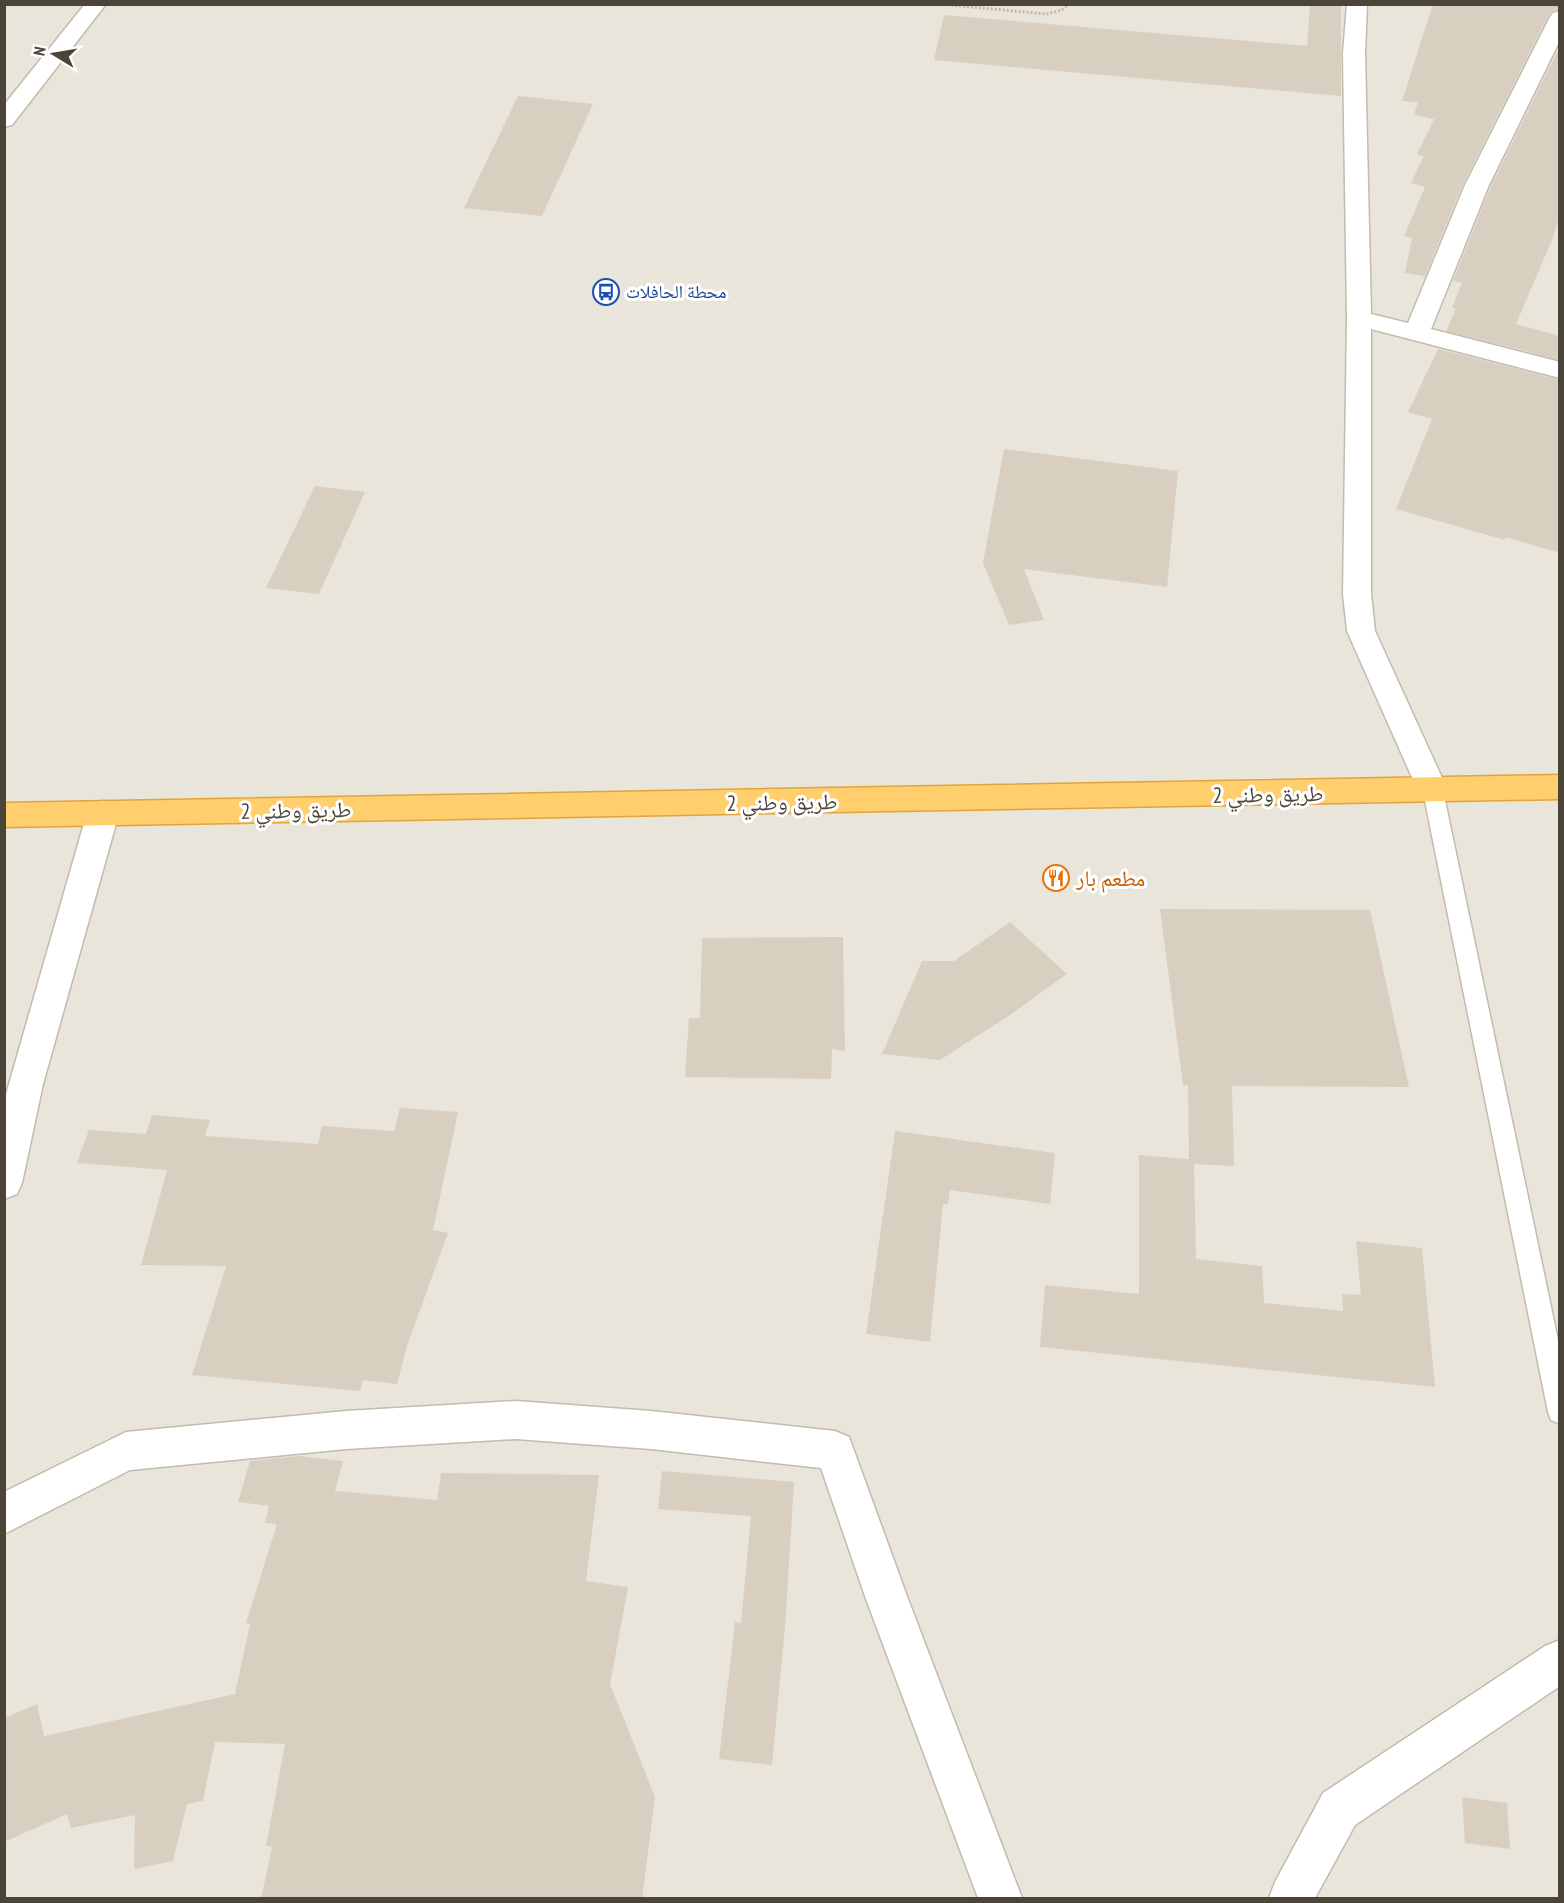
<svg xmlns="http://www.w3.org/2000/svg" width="1564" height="1903" viewBox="0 0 1564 1903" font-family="'PT Sans Narrow','Noto Naskh Arabic',sans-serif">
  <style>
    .residential { fill: #eae5da }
    .building { fill: #d8cfc1 }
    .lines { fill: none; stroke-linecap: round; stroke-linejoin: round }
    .lane-casing { stroke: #c2bbae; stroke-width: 3 }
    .street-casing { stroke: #c2bbae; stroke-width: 3 }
    .highway-casing { stroke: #e0a43c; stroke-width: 3 }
    .path { stroke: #c4b79f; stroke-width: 3; stroke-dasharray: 2 2; stroke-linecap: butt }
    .lane { fill: #fff; fill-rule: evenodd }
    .street { fill: #fff; fill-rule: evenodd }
    .highway { fill: #ffcf6e; fill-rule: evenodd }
    .labels { text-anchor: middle; stroke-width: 6; stroke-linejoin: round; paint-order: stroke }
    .far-transit-label { font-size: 18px; fill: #164399; stroke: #fff; text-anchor: start }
    .street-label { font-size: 22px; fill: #4b4439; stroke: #fff }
    .food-label { font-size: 22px; fill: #c56008; stroke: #fff; text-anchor: start }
  </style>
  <rect width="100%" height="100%" fill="#f6f3ec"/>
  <!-- residential -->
  <rect class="residential" x="5" y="5" width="1554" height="1893"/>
  <!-- building -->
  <g class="building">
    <path d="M 1310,4 L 1341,4 L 1341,96 L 934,60 L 944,15 L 1307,46 Z"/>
    <path d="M 1433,4 L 1560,4 L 1560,9 L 1552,11 L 1548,16 L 1463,184 L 1425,276 L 1405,273 L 1412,238 L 1404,236 L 1425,187 L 1411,183 L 1424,156 L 1417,154 L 1434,119 L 1414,115 L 1418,102 L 1402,101 Z"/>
    <path d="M 1560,46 L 1560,215 L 1552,240 L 1516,324 L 1560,336 L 1560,360 L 1446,331 L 1456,309 L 1452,308 L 1462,283 L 1453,281 L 1491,186 Z"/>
    <path d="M 518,96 L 593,104 L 542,216 L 464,208 Z"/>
    <path d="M 1438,349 L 1560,380 L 1560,553 L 1505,537 L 1505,540 L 1396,509 L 1432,419 L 1408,412 Z"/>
    <path d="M 1004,449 L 1178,471 L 1167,587 L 1024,569 L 1044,620 L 1009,625 L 983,563 Z"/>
    <path d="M 315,486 L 365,492 L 319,594 L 266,588 Z"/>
    <path d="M 1160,909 L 1370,910 L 1409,1087 L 1232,1086 L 1234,1166 L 1194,1164 L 1196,1259 L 1262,1266 L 1264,1303 L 1343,1311 L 1342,1294 L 1361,1295 L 1356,1241 L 1422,1248 L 1435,1387 L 1040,1347 L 1045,1285 L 1139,1294 L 1139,1155 L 1189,1159 L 1188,1085 L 1183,1085 Z"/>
    <path d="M 1010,922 L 1067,974 L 1010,1015 L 940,1060 L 882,1054 L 922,961 L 954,961 Z"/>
    <path d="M 843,937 L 845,1051 L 832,1049 L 831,1079 L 685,1077 L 689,1018 L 700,1018 L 702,938 Z"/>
    <path d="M 400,1108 L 458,1112 L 433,1230 L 448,1233 L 407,1346 L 397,1384 L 363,1380 L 360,1391 L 192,1375 L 226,1266 L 141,1265 L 167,1170 L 77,1163 L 89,1130 L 146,1134 L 152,1115 L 210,1120 L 205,1136 L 318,1144 L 322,1126 L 394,1131 Z"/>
    <path d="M 895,1131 L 1055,1153 L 1050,1204 L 950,1190 L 948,1204 L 943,1204 L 930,1342 L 866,1334 Z"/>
    <path d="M 299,1456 L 343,1461 L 335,1491 L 437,1500 L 441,1473 L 599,1475 L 586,1581 L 628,1587 L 610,1684 L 655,1797 L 642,1899 L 261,1899 L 272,1847 L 266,1846 L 285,1744 L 215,1742 L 203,1801 L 187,1804 L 173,1861 L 134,1869 L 135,1815 L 71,1828 L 67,1814 L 4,1842 L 4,1718 L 37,1704 L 44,1736 L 235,1694 L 250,1624 L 246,1623 L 277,1524 L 265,1523 L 269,1506 L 238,1502 L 250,1461 Z"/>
    <path d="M 662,1471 L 794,1482 L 785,1627 L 772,1765 L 719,1759 L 735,1622 L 741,1623 L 751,1516 L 658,1509 Z"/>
    <path d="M 1462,1797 L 1507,1803 L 1510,1849 L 1465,1843 Z"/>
  </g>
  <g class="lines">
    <defs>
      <path id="lane" d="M 1433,784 L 1440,786 L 1443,791 L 1560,1350 L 1560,1424 L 1551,1420 L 1548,1412 L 1423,791 L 1426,786 Z"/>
      <g id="street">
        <path d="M 85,4 L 106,4 L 12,125 L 4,127 L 4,105 Z"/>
        <path d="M 1347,4 L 1367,4 L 1365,53 L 1371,314 L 1408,323 L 1465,185 L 1550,17 L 1553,13 L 1560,11 L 1560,40 L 1489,185 L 1431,329 L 1560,362 L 1560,378 L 1371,329 L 1371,594 L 1375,631 L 1448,791 L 1444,799 L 1433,803 L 1422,799 L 1418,791 L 1347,631 L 1343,594 L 1347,318 L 1343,53 Z"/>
        <path d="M 103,801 L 114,805 L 119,813 L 43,1084 L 22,1183 L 17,1194 L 4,1199 L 4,1102 L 9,1084 L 87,813 L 92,805 Z"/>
        <path d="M 516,1401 L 651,1411 L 835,1431 L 849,1437 L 908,1599 L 1022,1898 L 978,1898 L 866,1599 L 821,1468 L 651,1449 L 516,1439 L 346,1449 L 130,1470 L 4,1534 L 4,1492 L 126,1432 L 346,1411 Z"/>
        <path d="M 1560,1640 L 1560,1686 L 1355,1825 L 1315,1898 L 1269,1898 L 1275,1882 L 1323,1793 L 1545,1646 Z"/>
      </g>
      <path id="highway" d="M 1560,775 L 1560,799 L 4,827 L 4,803 Z"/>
    </defs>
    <!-- lane casing -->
    <use href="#lane" class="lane-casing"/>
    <!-- street casing -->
    <use href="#street" class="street-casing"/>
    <!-- highway casing -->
    <use href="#highway" class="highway-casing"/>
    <!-- path -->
    <path class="path" d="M 939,4 L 1046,14 L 1062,10 L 1068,4"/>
    <!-- lane -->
    <use href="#lane" class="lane"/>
    <!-- street -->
    <use href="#street" class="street"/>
    <!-- highway -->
    <use href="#highway" class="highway"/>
  </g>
  <!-- icons -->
  <defs>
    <symbol id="bus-ring" viewBox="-11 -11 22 22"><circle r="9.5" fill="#fff" stroke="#1a4fb4" stroke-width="1.5"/><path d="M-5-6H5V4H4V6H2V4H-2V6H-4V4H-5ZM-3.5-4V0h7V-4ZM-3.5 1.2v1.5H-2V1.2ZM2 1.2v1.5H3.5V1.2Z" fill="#1a4fb4"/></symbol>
    <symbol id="restaurant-ring" viewBox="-11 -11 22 22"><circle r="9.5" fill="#fff" stroke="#e8710a" stroke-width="1.5"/><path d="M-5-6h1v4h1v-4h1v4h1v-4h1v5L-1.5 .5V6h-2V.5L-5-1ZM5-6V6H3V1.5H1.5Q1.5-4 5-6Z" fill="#e8710a"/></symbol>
  </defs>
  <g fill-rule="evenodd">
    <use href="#bus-ring" x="591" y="277" width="30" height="30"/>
    <use href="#restaurant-ring" x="1041" y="863" width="30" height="30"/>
  </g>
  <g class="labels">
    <!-- far-transit labels -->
    <g class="far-transit-label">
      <text x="626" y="298">محطة الحافلات</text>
    </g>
    <!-- street labels -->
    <g class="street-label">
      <text transform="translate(1268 794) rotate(-1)" y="8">طريق وطني 2</text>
      <text transform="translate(782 802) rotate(-1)" y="8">طريق وطني 2</text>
      <text transform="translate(296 810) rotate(-1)" y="8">طريق وطني 2</text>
    </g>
    <!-- food labels -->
    <g class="food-label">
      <text x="1076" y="886">مطعم بار</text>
    </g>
  </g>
  <!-- border -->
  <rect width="1564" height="1903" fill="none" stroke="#4b4439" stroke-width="12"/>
  <!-- north arrow -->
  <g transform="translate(54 54) rotate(281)" stroke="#ffffff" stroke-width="4.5" paint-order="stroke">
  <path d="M0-4.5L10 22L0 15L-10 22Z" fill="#4b4439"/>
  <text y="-9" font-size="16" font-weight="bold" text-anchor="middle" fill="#4b4439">N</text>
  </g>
</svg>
